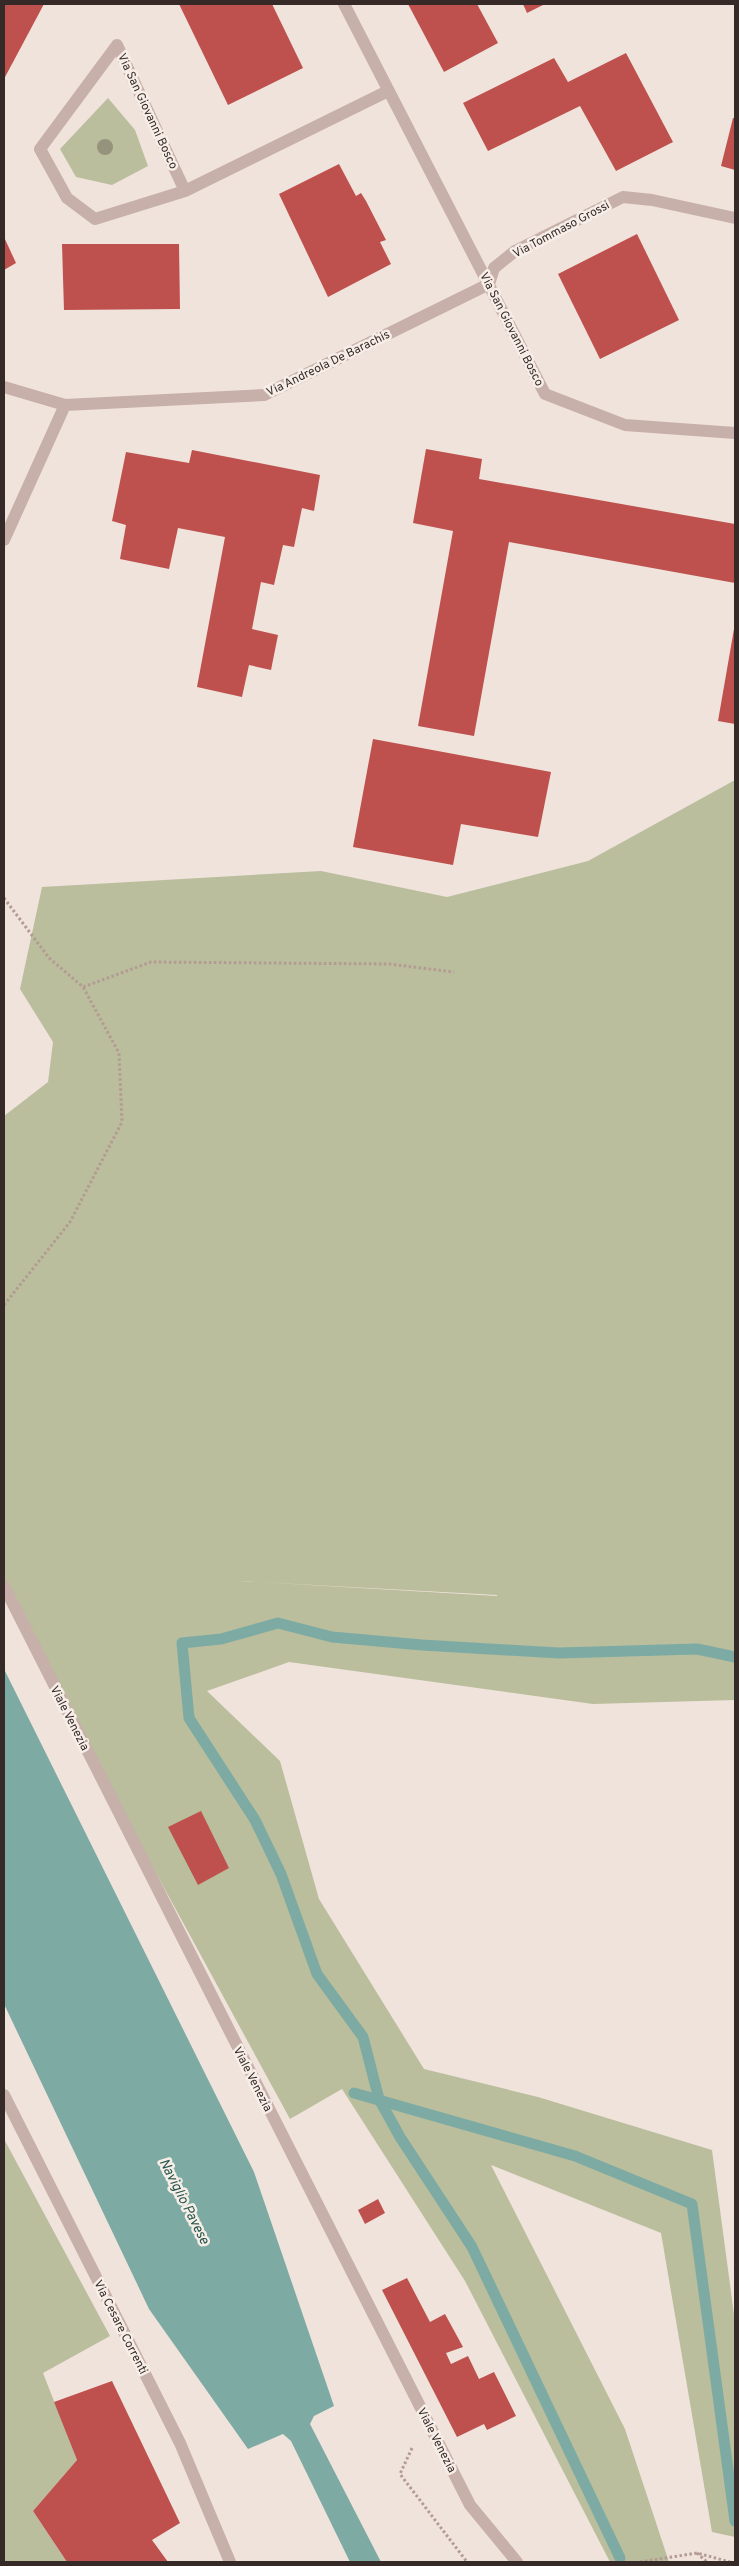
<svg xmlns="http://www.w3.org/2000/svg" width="739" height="2566" viewBox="0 0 739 2566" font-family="Overpass,sans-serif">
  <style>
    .green { fill: #babe9d; fill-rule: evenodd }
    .water { fill: #7daba4 }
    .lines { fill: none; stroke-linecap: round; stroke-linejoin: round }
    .stream { stroke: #7daba4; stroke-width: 11 }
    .building { fill: #be514d }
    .path { stroke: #b39a93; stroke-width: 3; stroke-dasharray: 2.5 2.5; stroke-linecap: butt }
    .minor { stroke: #c7b0a9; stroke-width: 12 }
    .tree { fill: #96937c }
    .labels { text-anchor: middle; stroke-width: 5; stroke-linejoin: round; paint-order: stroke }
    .street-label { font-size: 12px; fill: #352a28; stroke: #f8eee8 }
    .water-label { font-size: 14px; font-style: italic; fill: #21544c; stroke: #f8eee8 }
  </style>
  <rect width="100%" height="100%" fill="#f0e3dc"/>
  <!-- green -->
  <g class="green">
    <path d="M 108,98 L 135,130 L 148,166 L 112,185 L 76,177 L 60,149 Z"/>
    <path d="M 735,780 L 735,1700 L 593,1704 L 289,1662 L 207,1691 L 280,1761 L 319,1899 L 424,2069 L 538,2097 L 712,2150 L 735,2322 L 735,2537 L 712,2532 L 661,2233 L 491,2165 L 625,2429 L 669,2562 L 610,2562 L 465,2281 L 342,2089 L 290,2119 L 46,1671 L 4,1586 L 4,1116 L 48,1082 L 53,1042 L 20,989 L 42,887 L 321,871 L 447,897 L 588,861 ZM 239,1581 L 497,1595 L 497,1596 Z"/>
    <path d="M 4,2139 L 110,2336 L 43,2373 L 77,2460 L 33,2511 L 67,2562 L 4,2562 Z"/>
  </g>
  <!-- water -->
  <path class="water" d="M 4,1669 L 254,2172 L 334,2406 L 314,2416 L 310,2424 L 381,2562 L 350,2562 L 291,2441 L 283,2434 L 248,2449 L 149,2309 L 4,2004 Z"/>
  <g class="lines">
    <!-- stream -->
    <g class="stream">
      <path d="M 354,2093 L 575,2156 L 692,2204 L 735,2521"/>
      <path d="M 620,2558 L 472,2247 L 400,2137 L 379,2099 L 363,2037 L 317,1974 L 281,1874 L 255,1820 L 189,1718 L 182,1643 L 221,1639 L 278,1623 L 332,1637 L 422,1645 L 559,1653 L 697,1649 L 735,1657"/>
    </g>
  </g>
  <!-- building -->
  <g class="building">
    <path d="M 4,4 L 44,4 L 4,79 Z"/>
    <path d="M 179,4 L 272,4 L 303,68 L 228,105 Z"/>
    <path d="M 408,4 L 477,4 L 498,43 L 444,72 Z"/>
    <path d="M 523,4 L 545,4 L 527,13 Z"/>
    <path d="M 626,53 L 673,142 L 616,171 L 580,106 L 488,151 L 463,103 L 554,58 L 568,82 Z"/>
    <path d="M 733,118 L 735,118 L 735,170 L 721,166 Z"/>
    <path d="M 339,164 L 356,196 L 361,193 L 366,201 L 386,240 L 380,242 L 391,264 L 328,297 L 279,194 Z"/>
    <path d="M 637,234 L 679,320 L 600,359 L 558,274 Z"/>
    <path d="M 4,237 L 16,263 L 4,270 Z"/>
    <path d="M 62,244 L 179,244 L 180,309 L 64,310 Z"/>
    <path d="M 426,449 L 482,459 L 479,479 L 735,524 L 735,583 L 509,542 L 474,736 L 418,726 L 453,531 L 413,523 Z"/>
    <path d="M 192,450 L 320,475 L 314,511 L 302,508 L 294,547 L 283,545 L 274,585 L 261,582 L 252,629 L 278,635 L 271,670 L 249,665 L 242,697 L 197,687 L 225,537 L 178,528 L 169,569 L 120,559 L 126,525 L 112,521 L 126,452 L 189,463 Z"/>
    <path d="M 734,629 L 735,630 L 735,724 L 718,721 Z"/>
    <path d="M 373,739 L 551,772 L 538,837 L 461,824 L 453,865 L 353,847 Z"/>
    <path d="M 201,1811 L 229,1868 L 198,1885 L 168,1827 Z"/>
    <path d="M 378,2199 L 385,2213 L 365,2224 L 358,2210 Z"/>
    <path d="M 407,2278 L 430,2322 L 445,2314 L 463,2347 L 446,2353 L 451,2364 L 468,2356 L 479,2379 L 494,2372 L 516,2416 L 487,2430 L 484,2424 L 457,2437 L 382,2290 Z"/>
    <path d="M 112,2381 L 180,2523 L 152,2540 L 168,2562 L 67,2562 L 33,2511 L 77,2460 L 54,2402 Z"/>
  </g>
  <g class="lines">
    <!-- path -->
    <g class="path">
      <path d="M 4,898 L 49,958 L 83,987 L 151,962 L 389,964 L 454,972"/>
      <path d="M 4,1305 L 70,1222 L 122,1122 L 119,1053 L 83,987"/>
      <path d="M 412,2448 L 400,2474 L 467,2562"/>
      <path d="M 697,2553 L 707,2562"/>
      <path d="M 640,2562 L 697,2553 L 730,2562"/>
    </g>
    <!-- minor -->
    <g class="minor">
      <path d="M 344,4 L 545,394 L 625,425 L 735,433"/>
      <path d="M 185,191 L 117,45 L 40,149 L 67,198 L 95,219 L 185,191 L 388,91"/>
      <path d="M 489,284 L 494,268 L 515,251 L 623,197 L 652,200 L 735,218"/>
      <path d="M 4,387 L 65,405"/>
      <path d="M 4,540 L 65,405 L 264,395 L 489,284"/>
      <path d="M 4,1586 L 470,2505 L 517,2562"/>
      <path d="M 4,2095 L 180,2443 L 230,2562"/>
    </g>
  </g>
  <!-- trees -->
  <circle class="tree" cx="105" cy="147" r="8"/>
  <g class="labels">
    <!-- street labels -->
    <g class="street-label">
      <text transform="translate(148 111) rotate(65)" y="4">Via San Giovanni Bosco</text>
      <text transform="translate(561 229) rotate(-28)" y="4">Via Tommaso Grossi</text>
      <text transform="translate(512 329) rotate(63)" y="4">Via San Giovanni Bosco</text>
      <text transform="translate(328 363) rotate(-26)" y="4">Via Andreola De Barachis</text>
      <text transform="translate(70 1718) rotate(63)" y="4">Viale Venezia</text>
      <text transform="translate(253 2079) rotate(63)" y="4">Viale Venezia</text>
      <text transform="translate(121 2327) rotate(63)" y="4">Via Cesare Correnti</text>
      <text transform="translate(437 2440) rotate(63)" y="4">Viale Venezia</text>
    </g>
    <!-- water labels -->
    <g class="water-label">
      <text transform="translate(185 2201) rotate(63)" y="5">Naviglio Pavese</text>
    </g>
  </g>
  <!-- border -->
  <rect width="739" height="2566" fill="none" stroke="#352a28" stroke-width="10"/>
</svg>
